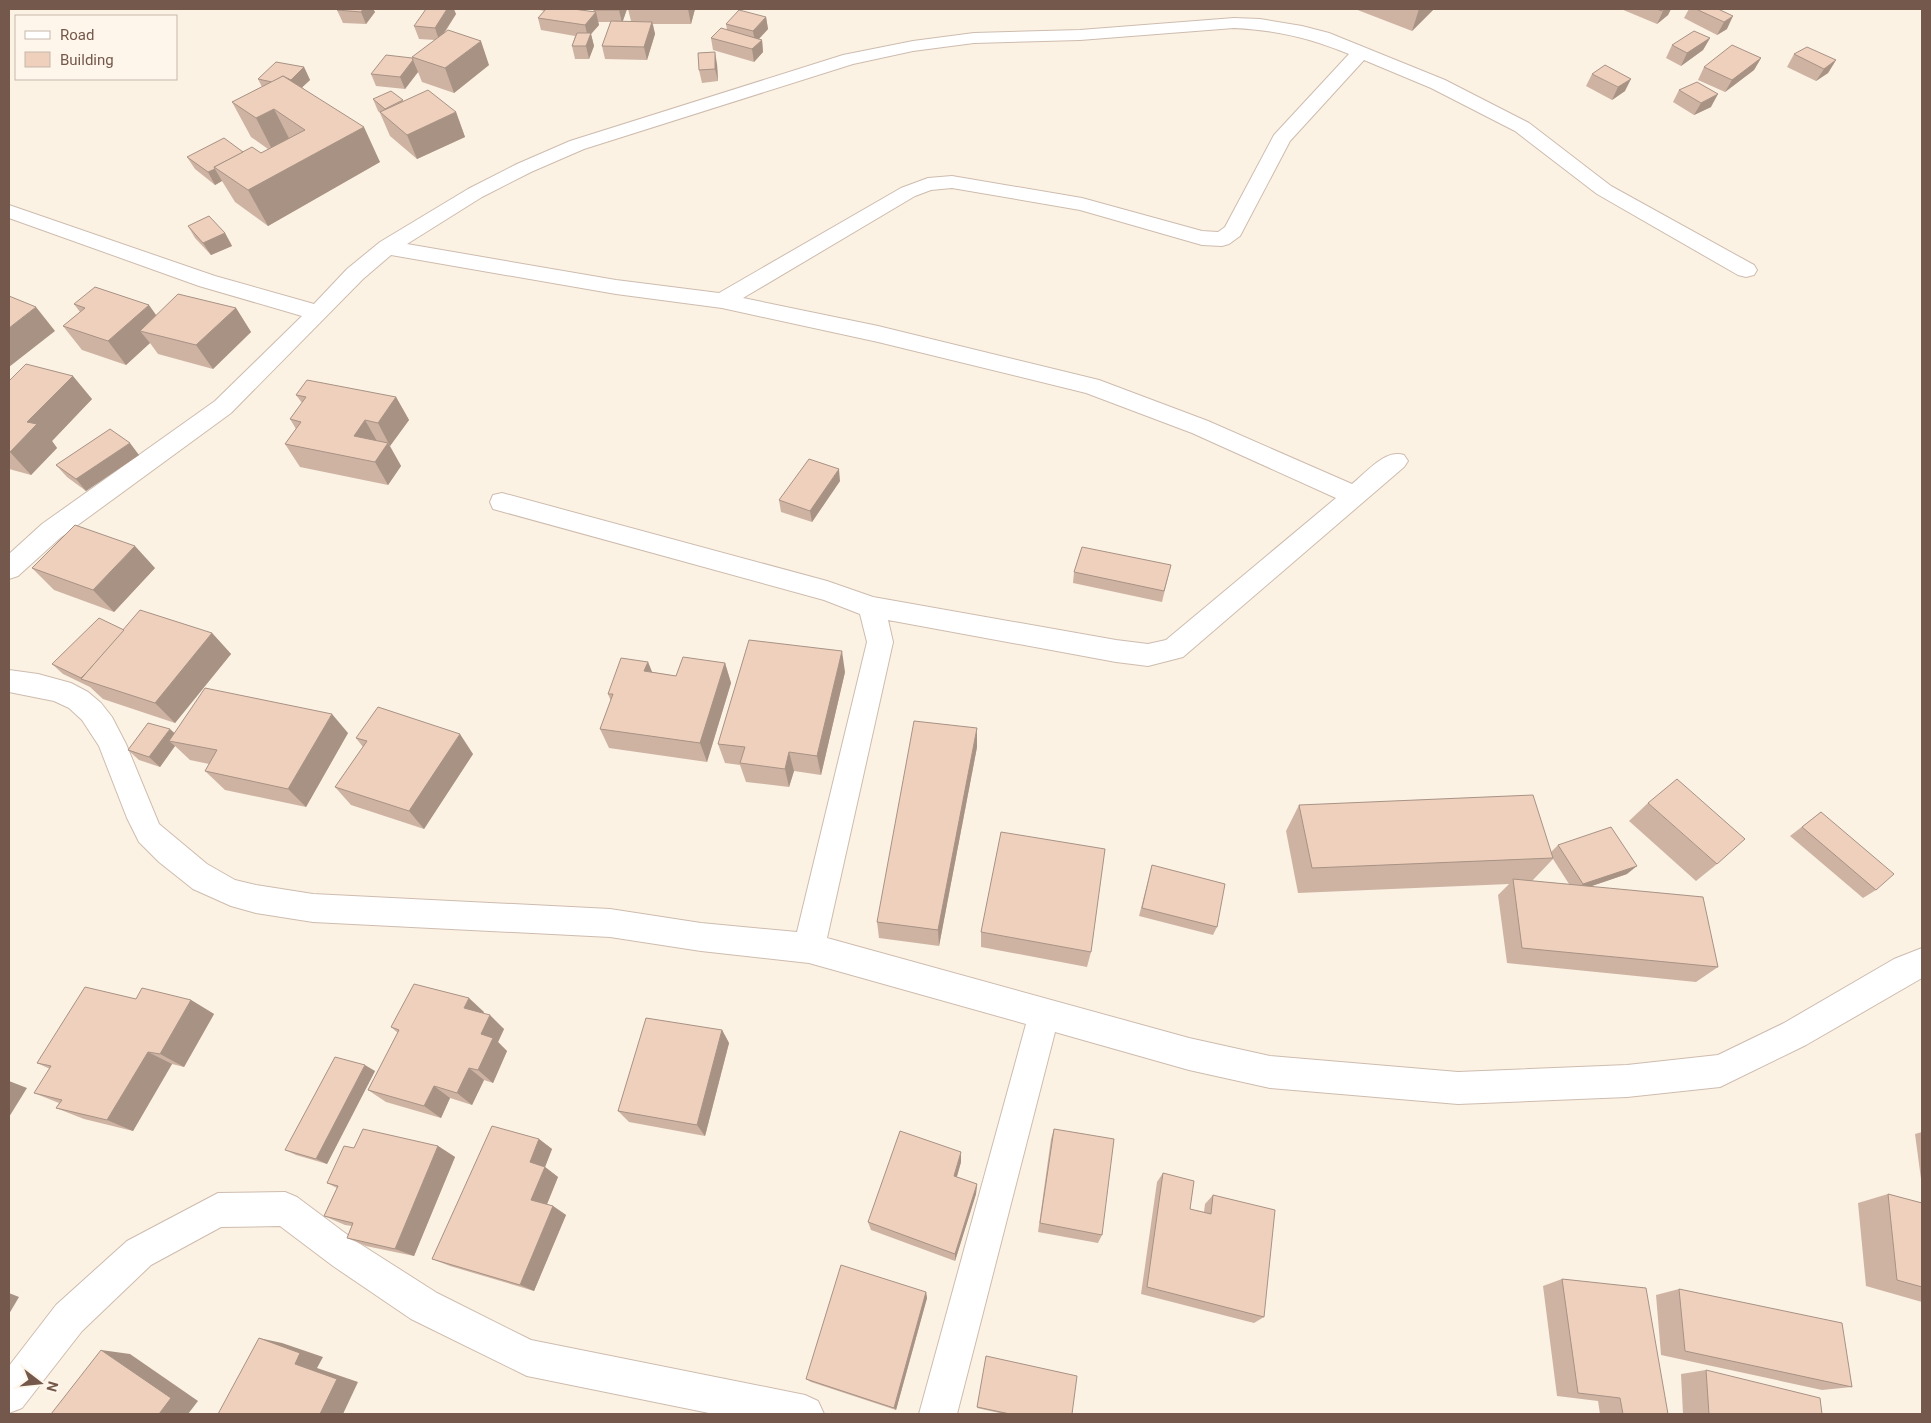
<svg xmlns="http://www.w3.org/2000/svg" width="1931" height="1423" viewBox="0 0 1931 1423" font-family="Roboto,sans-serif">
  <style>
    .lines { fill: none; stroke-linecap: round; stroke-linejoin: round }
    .street-casing { stroke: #cebcae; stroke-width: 2 }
    .street { fill: #fff; fill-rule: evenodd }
    .wall { fill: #ceb3a3; fill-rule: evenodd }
    .shaded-wall { fill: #a79284 }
    .building { fill: #efd0bd; stroke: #a79284 }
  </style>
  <rect width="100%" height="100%" fill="#fbf2e4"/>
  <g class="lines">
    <defs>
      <g id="street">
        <path d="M 1234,18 L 1260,19 L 1302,26 L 1329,33 L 1445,80 L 1529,123 L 1611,186 L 1754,265 L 1757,270 L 1754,275 L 1746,277 L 1738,275 L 1597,194 L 1515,131 L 1431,88 L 1364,60 L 1290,141 L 1240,236 L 1229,244 L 1222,246 L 1202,245 L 1080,210 L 952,188 L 931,190 L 915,196 L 743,298 L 878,326 L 1099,380 L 1208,421 L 1352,484 C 1367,472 1385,449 1404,455 L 1408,461 L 1404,467 L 1183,657 L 1148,666 L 1116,662 L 888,620 L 893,642 L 827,938 L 1189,1038 L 1270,1056 L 1458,1072 L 1627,1065 L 1718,1055 L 1784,1023 L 1894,959 L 1922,948 L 1922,978 L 1806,1045 L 1720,1087 L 1627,1097 L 1458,1104 L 1270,1088 L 1189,1070 L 1055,1032 L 957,1414 L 919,1414 L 1026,1024 L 809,963 L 701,951 L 610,937 L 313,922 L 256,913 L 231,906 L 193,889 L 159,862 L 139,842 L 127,818 L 99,746 L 82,720 L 69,708 L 54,701 L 9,692 L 9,670 L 38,674 L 71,683 L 88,692 L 101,703 L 112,717 L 126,744 L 159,824 L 207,864 L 235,880 L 256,885 L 313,894 L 610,909 L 701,923 L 797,932 L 867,642 L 860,614 L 824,600 L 493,509 L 490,502 L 493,495 L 502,493 L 827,581 L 873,597 L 1116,640 L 1148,644 L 1166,640 L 1336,498 L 1192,433 L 1086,393 L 878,342 L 722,308 L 616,294 L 391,255 L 363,279 L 231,413 L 60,538 L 18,576 L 9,579 L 9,554 L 42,524 L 215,401 L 302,316 L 199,286 L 9,218 L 9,205 L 215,276 L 314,304 L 347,269 L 380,242 L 468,189 L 517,164 L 570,141 L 843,55 L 913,41 L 974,33 L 1080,30 ZM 1234,28 C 1277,30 1310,38 1349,54 L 1274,135 L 1225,227 L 1218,232 L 1202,231 L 1082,198 L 952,176 L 928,178 L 901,188 L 719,293 L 616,280 L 407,244 L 482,197 L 531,172 L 584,149 L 853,64 L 913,51 L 974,43 L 1080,40 Z"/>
        <path d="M 285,1192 L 297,1197 L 357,1242 L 437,1293 L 531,1340 L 805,1395 L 818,1401 L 824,1414 L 714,1414 L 527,1376 L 411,1319 L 333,1266 L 280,1226 L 221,1227 L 151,1265 L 82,1331 L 22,1408 L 9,1413 L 9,1366 L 56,1305 L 127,1241 L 218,1193 Z"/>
      </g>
    </defs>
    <!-- street casing -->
    <use href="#street" class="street-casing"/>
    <!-- street -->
    <use href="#street" class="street"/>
  </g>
  <!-- wall -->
  <g class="wall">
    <path d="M 339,9 L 373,9 L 375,12 L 366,24 L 343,23 L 337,10 Z"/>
    <path d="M 536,9 L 573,9 L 594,12 L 594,9 L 627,9 L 623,21 L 631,21 L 628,9 L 695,9 L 691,24 L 653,24 L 655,34 L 647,60 L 605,59 L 602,46 L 611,22 L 598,22 L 599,25 L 591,34 L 594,46 L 589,59 L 575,59 L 572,46 L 575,36 L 541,30 L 538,18 L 544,11 Z"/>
    <path d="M 1355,9 L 1434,9 L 1412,31 Z"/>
    <path d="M 1621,9 L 1671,9 L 1668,15 L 1657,24 Z"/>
    <path d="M 1689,9 L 1718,9 L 1727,29 L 1717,35 L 1684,18 Z"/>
    <path d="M 456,14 L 444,34 L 489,65 L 454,93 L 422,82 L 418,72 L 405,89 L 376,86 L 371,74 L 412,58 L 435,40 L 419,39 L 414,26 Z"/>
    <path d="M 766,17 L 768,29 L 759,39 L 762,40 L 763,52 L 754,62 L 713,50 L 711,38 L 727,30 L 726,24 Z"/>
    <path d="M 1710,38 L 1703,50 L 1681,66 L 1666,58 L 1672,45 Z"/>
    <path d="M 1794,54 L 1836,60 L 1828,73 L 1816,81 L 1787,67 Z"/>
    <path d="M 1761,58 L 1754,70 L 1725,92 L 1698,80 L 1704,67 Z"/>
    <path d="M 717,64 L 718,81 L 702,83 L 699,70 Z"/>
    <path d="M 304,67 L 310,80 L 302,87 L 380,162 L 268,226 L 235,202 L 222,181 L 215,185 L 195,169 L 187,157 L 243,152 L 261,153 L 268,149 L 251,137 L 232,102 L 262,87 L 258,79 Z"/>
    <path d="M 1592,74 L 1625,91 L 1612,100 L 1586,86 Z"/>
    <path d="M 1679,90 L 1711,107 L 1694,115 L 1673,102 Z"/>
    <path d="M 373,99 L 404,101 L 456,112 L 465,137 L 417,159 L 390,136 L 380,113 L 378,111 Z"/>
    <path d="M 188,226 L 225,233 L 232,246 L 211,255 L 195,238 Z"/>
    <path d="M 74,304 L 156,315 L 236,308 L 251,332 L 213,369 L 158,354 L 150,343 L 126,365 L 82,350 L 63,326 L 80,312 Z"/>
    <path d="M 9,381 L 92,399 L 52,441 L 57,448 L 31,475 L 9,469 Z"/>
    <path d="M 296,395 L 396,397 L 409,420 L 390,446 L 401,466 L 388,485 L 300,467 L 285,444 L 296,429 L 290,419 L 302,403 Z"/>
    <path d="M 139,455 L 86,491 L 67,477 L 56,465 Z"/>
    <path d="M 840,481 L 812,522 L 781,512 L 779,500 Z"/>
    <path d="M 1171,565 L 1162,602 L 1073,583 L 1074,572 Z"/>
    <path d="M 32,568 L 155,568 L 114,612 L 54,590 Z"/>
    <path d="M 124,630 L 212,633 L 231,654 L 175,723 L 103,699 L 90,687 L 63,674 L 52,664 Z"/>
    <path d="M 648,662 L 652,672 L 676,676 L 725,663 L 731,683 L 707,762 L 609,748 L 600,729 L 611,701 L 608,694 Z"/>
    <path d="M 845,672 L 821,775 L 794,771 L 789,787 L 746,782 L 740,765 L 725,763 L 718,744 Z"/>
    <path d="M 174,733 L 348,733 L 306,807 L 225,790 L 205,771 L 209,764 L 190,760 L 175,746 L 160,767 L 139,760 L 128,750 Z"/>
    <path d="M 356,738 L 473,754 L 424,829 L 351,805 L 335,787 L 363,747 Z"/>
    <path d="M 977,747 L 939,946 L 879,938 L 877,922 Z"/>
    <path d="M 1648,803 L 1717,864 L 1696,881 L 1629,821 Z"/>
    <path d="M 1299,805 L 1551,852 L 1558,845 L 1627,874 L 1592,886 L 1718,967 L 1696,982 L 1507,963 L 1498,895 L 1509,884 L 1298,893 L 1286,831 ZM 1553,859 L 1569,884 L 1532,881 Z"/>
    <path d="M 1821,812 L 1876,890 L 1863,898 L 1790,836 Z"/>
    <path d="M 1152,865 L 1217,927 L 1213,935 L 1139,916 Z"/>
    <path d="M 981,932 L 1091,952 L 1087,967 L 981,947 Z"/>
    <path d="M 136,999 L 191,1000 L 214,1014 L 184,1067 L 172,1064 L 133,1131 L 84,1119 L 56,1108 L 59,1103 L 34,1093 L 50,1069 L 37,1063 Z"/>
    <path d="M 484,1012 L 483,1013 L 504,1029 L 498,1042 L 507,1051 L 493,1083 L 484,1080 L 472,1105 L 450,1098 L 441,1118 L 386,1102 L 368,1090 L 398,1033 L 391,1027 Z"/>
    <path d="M 722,1030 L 729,1043 L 705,1136 L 629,1122 L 618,1111 Z"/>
    <path d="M 375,1071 L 327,1164 L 296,1155 L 285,1150 Z"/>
    <path d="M 1054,1129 L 1102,1235 L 1098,1243 L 1038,1232 L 1051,1139 Z"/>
    <path d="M 1922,1132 L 1922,1179 L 1921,1179 L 1915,1134 Z"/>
    <path d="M 539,1139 L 552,1149 L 545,1167 L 558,1177 L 547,1204 L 553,1206 L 566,1215 L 534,1291 L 450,1266 L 432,1259 Z"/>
    <path d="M 438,1146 L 455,1157 L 414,1256 L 366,1246 L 347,1238 L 352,1226 L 345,1225 L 324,1216 L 337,1188 L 327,1183 Z"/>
    <path d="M 961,1162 L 957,1177 L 977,1184 L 976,1194 L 955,1261 L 871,1230 L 868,1222 Z"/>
    <path d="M 1163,1173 L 1190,1209 L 1204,1212 L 1205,1204 L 1213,1195 L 1264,1317 L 1254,1323 L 1141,1294 L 1157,1182 Z"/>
    <path d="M 1888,1194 L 1922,1203 L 1922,1302 L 1866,1286 L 1858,1203 Z"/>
    <path d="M 1562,1279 L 1668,1414 L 1600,1414 L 1598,1401 L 1557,1396 L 1543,1286 Z"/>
    <path d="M 1679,1289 L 1852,1387 L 1822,1390 L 1661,1355 L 1656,1295 Z"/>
    <path d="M 926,1292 L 927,1298 L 896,1410 L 811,1382 L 806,1379 Z"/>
    <path d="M 986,1356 L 1072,1414 L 1004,1414 L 977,1408 Z"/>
    <path d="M 1706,1370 L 1822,1414 L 1683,1414 L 1681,1374 Z"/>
  </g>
  <!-- shaded-wall -->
  <g class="shaded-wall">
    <path d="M 363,9 L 373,9 L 375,12 L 366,24 L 361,12 Z"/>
    <path d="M 447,9 L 454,9 L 456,14 L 439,40 L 435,28 Z"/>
    <path d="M 620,9 L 627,9 L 622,23 L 619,10 Z"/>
    <path d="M 688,9 L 695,9 L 691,24 Z"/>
    <path d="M 1419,9 L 1434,9 L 1412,31 Z"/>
    <path d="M 1666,9 L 1671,9 L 1668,15 L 1657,24 L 1663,11 Z"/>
    <path d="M 596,12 L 599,25 L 591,34 L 594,46 L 589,59 L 586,46 L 588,38 L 585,25 Z"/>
    <path d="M 1733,16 L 1727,29 L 1717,35 L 1724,22 Z"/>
    <path d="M 766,17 L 768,29 L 755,43 L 753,31 Z"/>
    <path d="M 652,22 L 655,34 L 647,60 L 644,47 Z"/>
    <path d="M 1710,38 L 1703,50 L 1681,66 L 1687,53 Z"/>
    <path d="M 762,40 L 763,52 L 754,62 L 752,49 Z"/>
    <path d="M 481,41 L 489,65 L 454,93 L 445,68 Z"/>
    <path d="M 715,52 L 717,64 L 718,81 L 715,69 Z"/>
    <path d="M 1761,58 L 1754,70 L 1725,92 L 1732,80 Z"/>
    <path d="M 413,60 L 418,72 L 405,89 L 400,77 Z"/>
    <path d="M 1836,60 L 1828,73 L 1816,81 L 1824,69 Z"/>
    <path d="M 304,67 L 310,80 L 292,97 L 286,84 Z"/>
    <path d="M 1631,79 L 1625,91 L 1612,100 L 1618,87 Z"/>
    <path d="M 1718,94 L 1711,107 L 1694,115 L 1701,103 Z"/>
    <path d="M 274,109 L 292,144 L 274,153 L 256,118 Z"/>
    <path d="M 456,112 L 465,137 L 417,159 L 407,135 Z"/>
    <path d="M 364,127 L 380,162 L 268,226 L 248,190 Z"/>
    <path d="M 215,169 L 222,181 L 215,185 L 208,172 Z"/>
    <path d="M 225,233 L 232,246 L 211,255 L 203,243 Z"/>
    <path d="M 149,305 L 166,329 L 140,331 L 150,343 L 126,365 L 108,341 Z"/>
    <path d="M 36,307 L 55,331 L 9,367 L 9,328 Z"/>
    <path d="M 236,308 L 251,332 L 213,369 L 196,345 Z"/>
    <path d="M 73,376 L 92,399 L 52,441 L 57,448 L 31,475 L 10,452 L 27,422 Z"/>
    <path d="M 396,397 L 409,420 L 390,446 L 378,423 Z"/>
    <path d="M 365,420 L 378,443 L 354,436 Z"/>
    <path d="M 130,443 L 139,455 L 86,491 L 76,479 Z"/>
    <path d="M 388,443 L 401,466 L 388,485 L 375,462 Z"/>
    <path d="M 839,469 L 840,481 L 812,522 L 810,511 Z"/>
    <path d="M 135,546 L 155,568 L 114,612 L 93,590 Z"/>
    <path d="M 212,633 L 231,654 L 175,723 L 155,703 Z"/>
    <path d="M 842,651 L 845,672 L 821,775 L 817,756 Z"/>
    <path d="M 648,662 L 656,682 L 644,671 Z"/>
    <path d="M 725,663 L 731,683 L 707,762 L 700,743 Z"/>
    <path d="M 332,714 L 348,733 L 306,807 L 288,789 Z"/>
    <path d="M 977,728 L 977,747 L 939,946 L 938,930 Z"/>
    <path d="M 170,729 L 181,739 L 169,741 L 175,746 L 160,767 L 149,757 Z"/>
    <path d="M 460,734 L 473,754 L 424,829 L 409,811 Z"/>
    <path d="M 789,752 L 794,771 L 789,787 L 785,769 Z"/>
    <path d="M 1637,866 L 1627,874 L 1574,892 L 1583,884 Z"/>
    <path d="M 469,998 L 484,1012 L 479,1022 L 464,1008 Z"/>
    <path d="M 191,1000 L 214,1014 L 184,1067 L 160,1054 Z"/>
    <path d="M 490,1015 L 504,1029 L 498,1042 L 507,1051 L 493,1083 L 478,1070 L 481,1034 Z"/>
    <path d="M 722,1030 L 729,1043 L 705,1136 L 697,1125 Z"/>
    <path d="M 148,1052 L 172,1064 L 133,1131 L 107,1120 Z"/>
    <path d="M 365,1065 L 375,1071 L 327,1164 L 316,1159 Z"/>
    <path d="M 469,1068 L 484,1080 L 472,1105 L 457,1093 Z"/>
    <path d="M 9,1081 L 27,1088 L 9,1117 Z"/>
    <path d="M 434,1086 L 450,1098 L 441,1118 L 424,1106 Z"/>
    <path d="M 539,1139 L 552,1149 L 545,1167 L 558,1177 L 545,1209 L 531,1200 L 530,1162 Z"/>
    <path d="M 438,1146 L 455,1157 L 414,1256 L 395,1249 Z"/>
    <path d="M 961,1152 L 961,1162 L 954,1186 L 954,1176 Z"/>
    <path d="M 977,1184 L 976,1194 L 955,1261 L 955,1254 Z"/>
    <path d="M 553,1206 L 566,1215 L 534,1291 L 520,1285 Z"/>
    <path d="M 926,1292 L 927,1298 L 896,1410 L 894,1408 Z"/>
    <path d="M 9,1293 L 19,1297 L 9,1314 Z"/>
    <path d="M 259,1338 L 282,1343 L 323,1357 L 317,1368 L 358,1382 L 343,1414 L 320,1414 L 295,1364 Z"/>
    <path d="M 101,1350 L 130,1354 L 198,1401 L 188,1414 L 159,1414 Z"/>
  </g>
  <!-- building -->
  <g class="building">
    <path d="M 339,9 L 363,9 L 361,12 L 337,10 Z"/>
    <path d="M 426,9 L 447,9 L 435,28 L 414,26 Z"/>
    <path d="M 546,9 L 573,9 L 596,12 L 585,25 L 538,18 Z"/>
    <path d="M 594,9 L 620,9 L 619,10 L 593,10 Z"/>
    <path d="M 1656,9 L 1666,9 L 1663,11 Z"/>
    <path d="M 1696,9 L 1718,9 L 1733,16 L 1724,22 Z"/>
    <path d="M 739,10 L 766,17 L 753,31 L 726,24 Z"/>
    <path d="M 611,21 L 652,22 L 644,47 L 602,46 Z"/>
    <path d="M 721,28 L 762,40 L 752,49 L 711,38 Z"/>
    <path d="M 448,30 L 481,41 L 445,68 L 412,57 Z"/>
    <path d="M 1694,31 L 1710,38 L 1687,53 L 1672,45 Z"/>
    <path d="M 577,33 L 591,33 L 586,46 L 572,46 Z"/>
    <path d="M 1732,45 L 1761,58 L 1732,80 L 1704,67 Z"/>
    <path d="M 1807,47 L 1836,60 L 1824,69 L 1794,54 Z"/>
    <path d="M 715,52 L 715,69 L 699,70 L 698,53 Z"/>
    <path d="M 386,55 L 412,58 L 413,60 L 400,77 L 371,74 Z"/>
    <path d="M 276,62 L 304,67 L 291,80 L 283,76 L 272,82 L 258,79 Z"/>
    <path d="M 1605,65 L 1631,79 L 1618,87 L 1592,74 Z"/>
    <path d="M 283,76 L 364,127 L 248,190 L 214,167 L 252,147 L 261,153 L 305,130 L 274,109 L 256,118 L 232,102 Z"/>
    <path d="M 1697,82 L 1718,94 L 1701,103 L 1679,90 Z"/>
    <path d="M 428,90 L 456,112 L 407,135 L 380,112 Z"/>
    <path d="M 391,91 L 403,100 L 385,109 L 373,99 Z"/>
    <path d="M 224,138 L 243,152 L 214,167 L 215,169 L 208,172 L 187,157 Z"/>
    <path d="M 209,216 L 225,233 L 203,243 L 188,226 Z"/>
    <path d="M 95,287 L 149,305 L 108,341 L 63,326 L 85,308 L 74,304 Z"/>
    <path d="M 178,294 L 236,308 L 196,345 L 140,331 Z"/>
    <path d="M 9,296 L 36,307 L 9,328 Z"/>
    <path d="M 26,364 L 73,376 L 27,422 L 37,424 L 10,452 L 9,452 L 9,381 Z"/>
    <path d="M 307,380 L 396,397 L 378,423 L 365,420 L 354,436 L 388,443 L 375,462 L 285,444 L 301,422 L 290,419 L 306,397 L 296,395 Z"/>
    <path d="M 110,429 L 130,443 L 76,479 L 56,465 Z"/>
    <path d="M 809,459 L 839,469 L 810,511 L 779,500 Z"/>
    <path d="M 75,525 L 135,546 L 93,590 L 32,568 Z"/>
    <path d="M 1082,547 L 1171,565 L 1164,591 L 1074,572 Z"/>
    <path d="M 140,610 L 212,633 L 155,703 L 81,679 Z"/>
    <path d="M 99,618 L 124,630 L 87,672 L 81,678 L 52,664 Z"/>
    <path d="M 749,640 L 842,651 L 817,756 L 789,752 L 785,769 L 740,763 L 745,747 L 718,744 Z"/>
    <path d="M 683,657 L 725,663 L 700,743 L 600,729 L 613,694 L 608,694 L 621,658 L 648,662 L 644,671 L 676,676 Z"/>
    <path d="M 205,688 L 332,714 L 288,789 L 205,771 L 217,750 L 169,741 Z"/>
    <path d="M 378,707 L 460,734 L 409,811 L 335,787 L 367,741 L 356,738 Z"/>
    <path d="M 914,721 L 977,728 L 938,930 L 877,922 Z"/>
    <path d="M 148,723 L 170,729 L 149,757 L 128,750 Z"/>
    <path d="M 1677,779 L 1745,839 L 1717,864 L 1648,803 Z"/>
    <path d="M 1533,795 L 1553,858 L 1312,868 L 1299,805 Z"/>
    <path d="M 1821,812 L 1894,874 L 1876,890 L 1802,827 Z"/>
    <path d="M 1611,827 L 1637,866 L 1583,884 L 1558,845 Z"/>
    <path d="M 1001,832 L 1105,849 L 1091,952 L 981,932 Z"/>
    <path d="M 1152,865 L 1225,884 L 1217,927 L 1142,908 Z"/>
    <path d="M 1513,879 L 1703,897 L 1718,967 L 1522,948 Z"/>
    <path d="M 414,984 L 469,998 L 464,1008 L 490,1015 L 481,1034 L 493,1038 L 478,1070 L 469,1068 L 457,1093 L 434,1086 L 424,1106 L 368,1090 L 399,1030 L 391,1027 Z"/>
    <path d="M 85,987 L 136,999 L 142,988 L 191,1000 L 160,1054 L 148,1052 L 107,1120 L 56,1108 L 62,1100 L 34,1093 L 51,1066 L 37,1063 Z"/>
    <path d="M 646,1018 L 722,1030 L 697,1125 L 618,1111 Z"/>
    <path d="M 335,1057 L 365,1065 L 316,1159 L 285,1150 Z"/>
    <path d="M 492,1126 L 539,1139 L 530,1162 L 545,1167 L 531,1200 L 553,1206 L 520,1285 L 432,1259 Z"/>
    <path d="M 363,1129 L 438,1146 L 395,1249 L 347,1238 L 353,1223 L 324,1216 L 338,1186 L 327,1183 L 344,1146 L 354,1148 Z"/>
    <path d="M 1054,1129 L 1114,1139 L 1102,1235 L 1040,1223 Z"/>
    <path d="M 900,1131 L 961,1152 L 954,1176 L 977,1184 L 955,1254 L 868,1222 Z"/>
    <path d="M 1163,1173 L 1194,1181 L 1190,1209 L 1211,1214 L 1213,1195 L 1275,1210 L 1264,1317 L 1147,1287 Z"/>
    <path d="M 1888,1194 L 1922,1203 L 1922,1287 L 1897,1280 Z"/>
    <path d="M 841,1265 L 926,1292 L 894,1408 L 806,1379 Z"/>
    <path d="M 1562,1279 L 1646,1288 L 1668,1414 L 1623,1414 L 1620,1398 L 1578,1393 Z"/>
    <path d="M 1679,1289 L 1842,1323 L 1852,1387 L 1685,1351 Z"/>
    <path d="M 259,1338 L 300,1353 L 295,1364 L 337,1379 L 320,1414 L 218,1414 Z"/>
    <path d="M 101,1350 L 171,1398 L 159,1414 L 51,1414 Z"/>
    <path d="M 986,1356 L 1077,1376 L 1072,1414 L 1010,1414 L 977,1407 Z"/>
    <path d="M 1706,1370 L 1820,1398 L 1822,1414 L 1709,1414 Z"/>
  </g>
  <!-- border -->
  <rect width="1931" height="1423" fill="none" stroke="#73584b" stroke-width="20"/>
  <!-- legend -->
  <rect x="15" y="15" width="162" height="65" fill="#fef6ea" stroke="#c6b7aa"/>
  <rect x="25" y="31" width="25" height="8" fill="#ffffff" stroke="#c6b7aa"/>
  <text x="60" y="40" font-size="15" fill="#73584b">Road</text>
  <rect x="25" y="52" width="25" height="15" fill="#efd0bd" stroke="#c6b7aa"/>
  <text x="60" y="65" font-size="15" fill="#73584b">Building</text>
  <!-- north arrow -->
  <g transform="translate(40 1383) rotate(106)" stroke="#fef6ea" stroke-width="4" paint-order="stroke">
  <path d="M0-4L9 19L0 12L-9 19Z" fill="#73584b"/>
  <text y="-8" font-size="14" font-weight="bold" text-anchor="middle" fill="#73584b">N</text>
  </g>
</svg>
